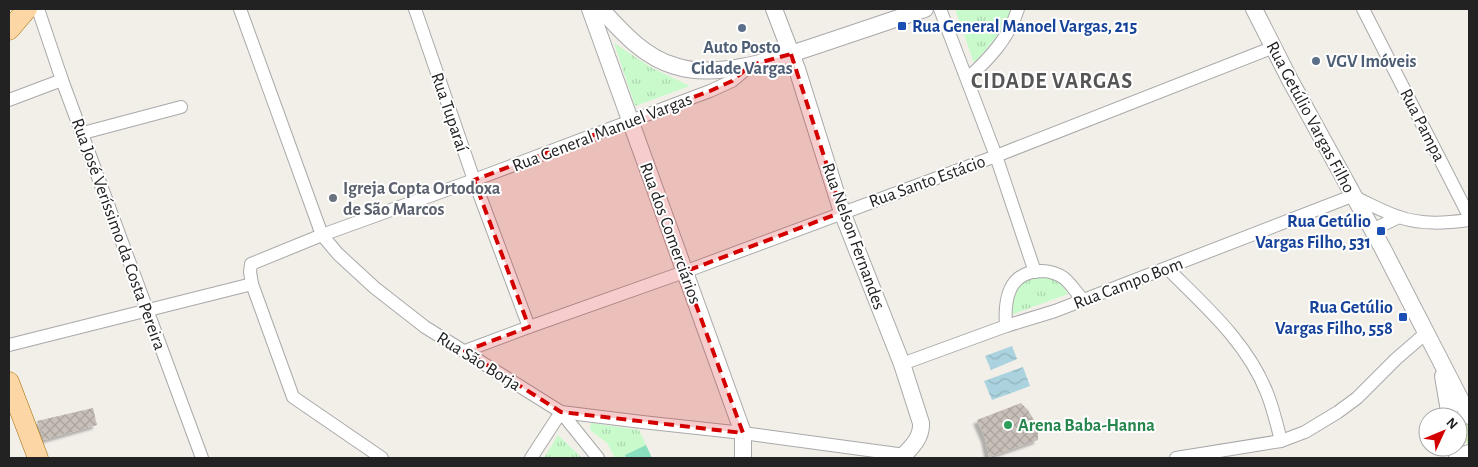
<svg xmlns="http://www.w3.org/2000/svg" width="1478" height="467" viewBox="0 0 1478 467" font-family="'Alegreya Sans',sans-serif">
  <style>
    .grass { fill: #cdebb0 }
    .park { fill: url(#park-tufts) }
    .pitch { fill: #88e0be }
    .water { fill: url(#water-waves) }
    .building { fill: url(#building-cross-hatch); filter: url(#shadow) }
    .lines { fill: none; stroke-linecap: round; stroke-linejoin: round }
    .minor-casing { stroke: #a9a9a9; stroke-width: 14 }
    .tertiary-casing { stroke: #a9a9a9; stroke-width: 18 }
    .primary-casing { stroke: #a06b00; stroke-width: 21 }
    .minor { stroke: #fff; stroke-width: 12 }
    .tertiary { stroke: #fff; stroke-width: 16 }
    .primary { stroke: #fcd6a4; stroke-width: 20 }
    .marked { fill: #d40000; fill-opacity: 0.2; stroke: #d40000; stroke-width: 4; stroke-dasharray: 10 6; stroke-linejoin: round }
    .transit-dot { fill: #1a4fb4; stroke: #fff; stroke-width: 2 }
    .service-dot { fill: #5c6f8a; stroke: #fff; stroke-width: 2 }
    .worship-dot { fill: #6b7280; stroke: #fff; stroke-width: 2 }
    .leisure-dot { fill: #2e9e5b; stroke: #fff; stroke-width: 2 }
    .labels { text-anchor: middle; stroke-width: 4; stroke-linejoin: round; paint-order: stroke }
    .transit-label { font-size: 18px; font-weight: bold; fill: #164399; stroke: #fff; text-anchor: end }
    .service-label { font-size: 18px; font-weight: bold; fill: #4e5e75; stroke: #fff }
    .street-label { font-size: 18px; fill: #222; stroke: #fff }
    .worship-label { font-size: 18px; font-weight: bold; fill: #5b616d; stroke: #fff; text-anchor: start }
    .leisure-label { font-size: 18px; font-weight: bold; fill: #27864d; stroke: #fff; text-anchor: start }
    .district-label { font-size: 22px; font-weight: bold; letter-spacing: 1px; fill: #555; stroke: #fff }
  </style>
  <defs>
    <pattern id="park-tufts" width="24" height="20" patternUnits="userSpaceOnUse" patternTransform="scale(1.25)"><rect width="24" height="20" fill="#c8facc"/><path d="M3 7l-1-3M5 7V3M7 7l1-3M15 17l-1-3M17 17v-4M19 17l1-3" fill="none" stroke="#acd6af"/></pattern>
    <pattern id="water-waves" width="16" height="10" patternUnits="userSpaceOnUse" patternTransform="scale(1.25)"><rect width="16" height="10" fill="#aad3df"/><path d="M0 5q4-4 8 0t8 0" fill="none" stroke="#92b5bf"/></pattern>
    <pattern id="building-cross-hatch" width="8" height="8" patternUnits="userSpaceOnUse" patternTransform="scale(1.25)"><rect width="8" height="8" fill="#c7bfb8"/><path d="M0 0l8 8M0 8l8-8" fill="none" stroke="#aba49e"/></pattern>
    <filter id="shadow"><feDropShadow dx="-4" dy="4" stdDeviation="1" flood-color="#0004"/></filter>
  </defs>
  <rect width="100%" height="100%" fill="#f2efe9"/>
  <!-- grass -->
  <path class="grass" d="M 1457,405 L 1469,423 L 1469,444 L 1468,444 L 1464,439 L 1459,437 Z"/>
  <!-- park -->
  <g class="park">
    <path d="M 955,9 L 1011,9 C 1004,30 989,46 974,63 Z"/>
    <path d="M 614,43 L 652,68 L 690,86 L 635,106 Z"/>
    <path d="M 1045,276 L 1060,283 L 1068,294 L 1008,316 L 1015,290 L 1026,280 Z"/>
    <path d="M 591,423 L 639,430 L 646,445 L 625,455 L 626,458 L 615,458 L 607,443 L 591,431 L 590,428 Z"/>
    <path d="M 558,435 L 582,458 L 544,458 Z"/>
  </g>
  <!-- pitch -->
  <path class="pitch" d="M 646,445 L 652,458 L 626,458 L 625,455 Z"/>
  <!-- water -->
  <g class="water">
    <path d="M 1012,346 L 1017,359 L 991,370 L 985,356 Z"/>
    <path d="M 1023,367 L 1030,386 L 992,400 L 984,381 Z"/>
  </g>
  <!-- building -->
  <g class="building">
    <path d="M 1021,403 L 1028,410 L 1034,420 L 1038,431 L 1038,440 L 989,457 L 985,438 L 977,420 Z"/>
    <path d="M 93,408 L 97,425 L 44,440 L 37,421 Z"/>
  </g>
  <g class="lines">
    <defs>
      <g id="minor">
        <path d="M 38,9 L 62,80 L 202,458"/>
        <path d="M 240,9 L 322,235 L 338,254 L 375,288 L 425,327 L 561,412 L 642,422 L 743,433 L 905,455"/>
        <path d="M 415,9 L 474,180 L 529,327"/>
        <path d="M 940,9 L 996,156 L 1035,272"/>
        <path d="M 1363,9 L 1469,216"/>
        <path d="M 967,79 C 989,59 1009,38 1018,9"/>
        <path d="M 9,100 L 62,80"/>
        <path d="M 83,133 L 181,107"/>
        <path d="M 1372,230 L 1399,217"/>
        <path d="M 1167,268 C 1204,305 1247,342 1267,393 C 1273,408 1277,425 1281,441"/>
        <path d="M 1006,326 C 1004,300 1008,272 1041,271 C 1049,271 1058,274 1064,278 C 1071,284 1076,292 1082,299"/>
        <path d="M 9,345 L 252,284"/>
        <path d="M 465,351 L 529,327 L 684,272 L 996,156 L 1274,47"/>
        <path d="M 902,364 L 1006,326 L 1055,311 L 1352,196 C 1368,203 1383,212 1399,217 C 1422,225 1446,223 1469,220"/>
        <path d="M 382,458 L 293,397 L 252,284 L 250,272 L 251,264 L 322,235 L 474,180 L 710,91 L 732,81 L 751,65"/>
        <path d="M 531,458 L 561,412 L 598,458"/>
        <path d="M 1176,458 L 1281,441 L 1305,432 L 1338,412 L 1357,398 L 1396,359 L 1426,333"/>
      </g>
      <g id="tertiary">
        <path d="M 590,9 L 743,433 L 743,458"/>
        <path d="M 601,9 C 622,32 644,57 675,66 C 720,81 784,56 827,42 C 860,31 893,20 925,9"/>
        <path d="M 774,9 L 797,69 L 842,212 L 902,364 L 921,423 C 922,438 911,448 901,458"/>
        <path d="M 1254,9 L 1290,80 L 1383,249 L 1469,416"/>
        <path d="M 1443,376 L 1450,417"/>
        <path d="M 1457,458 L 1469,453"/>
      </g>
      <g id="primary">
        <path d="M 9,30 L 27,9"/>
        <path d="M 9,382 L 38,458"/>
      </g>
    </defs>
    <!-- minor casing -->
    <use href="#minor" class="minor-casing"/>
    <!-- tertiary casing -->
    <use href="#tertiary" class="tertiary-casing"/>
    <!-- primary casing -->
    <use href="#primary" class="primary-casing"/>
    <!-- minor -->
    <use href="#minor" class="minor"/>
    <!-- tertiary -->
    <use href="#tertiary" class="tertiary"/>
    <!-- primary -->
    <use href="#primary" class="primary"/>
  </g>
  <!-- marked area -->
  <path class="marked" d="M 791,54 L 842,212 L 684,272 L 743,433 L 561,412 L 465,351 L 529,327 L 474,180 L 710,91 L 732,81 L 751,65 Z"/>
  <!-- markers -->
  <g class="transit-dot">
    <rect x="897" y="21" width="10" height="10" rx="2.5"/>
    <rect x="1376" y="226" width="10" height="10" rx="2.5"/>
    <rect x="1398" y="312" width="10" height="10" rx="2.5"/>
  </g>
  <g class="service-dot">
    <circle cx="742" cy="28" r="5"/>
    <circle cx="1316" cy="61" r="5"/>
  </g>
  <circle class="worship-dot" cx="333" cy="198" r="5"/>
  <circle class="leisure-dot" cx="1008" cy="425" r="5"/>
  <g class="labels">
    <!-- transit labels -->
    <g class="transit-label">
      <text x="912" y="32" text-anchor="start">Rua General Manoel Vargas, 215</text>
      <text x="1371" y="227">Rua Getúlio<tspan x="1371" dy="21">Vargas Filho, 531</tspan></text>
      <text x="1393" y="313">Rua Getúlio<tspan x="1393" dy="21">Vargas Filho, 558</tspan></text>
    </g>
    <!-- service labels -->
    <g class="service-label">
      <text x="742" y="53">Auto Posto<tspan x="742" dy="21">Cidade Vargas</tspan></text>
      <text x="1326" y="67" text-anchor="start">VGV Imóveis</text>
    </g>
    <!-- street labels -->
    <g class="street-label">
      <text transform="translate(450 112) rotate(71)" y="6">Rua Tuparaí</text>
      <text transform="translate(1311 117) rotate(62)" y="6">Rua Getúlio Vargas Filho</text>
      <text transform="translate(1423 125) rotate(63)" y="6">Rua Pampa</text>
      <text transform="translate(602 132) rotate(-21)" y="6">Rua General Manuel Vargas</text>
      <text transform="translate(927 181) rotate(-20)" y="6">Rua Santo Estácio</text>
      <text transform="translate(671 233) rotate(70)" y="6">Rua dos Comerciários</text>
      <text transform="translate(119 234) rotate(70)" y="6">Rua José Veríssimo da Costa Pereira</text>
      <text transform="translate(854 236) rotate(70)" y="6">Rua Nelson Fernandes</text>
      <text transform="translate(1128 283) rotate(-21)" y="6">Rua Campo Bom</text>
      <text transform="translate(479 361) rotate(32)" y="6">Rua São Borja</text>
    </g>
    <!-- worship labels -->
    <g class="worship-label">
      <text x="343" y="194">Igreja Copta Ortodoxa<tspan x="343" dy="21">de São Marcos</tspan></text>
    </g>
    <!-- leisure labels -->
    <g class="leisure-label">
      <text x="1018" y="431">Arena Baba-Hanna</text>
    </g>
    <!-- district labels -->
    <g class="district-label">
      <text x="1052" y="88">CIDADE VARGAS</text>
    </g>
  </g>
  <!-- border -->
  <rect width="1478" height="467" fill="none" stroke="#222222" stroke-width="20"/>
  <!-- north arrow -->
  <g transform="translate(1443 432) rotate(46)"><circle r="24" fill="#ffffff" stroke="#a7a7a7"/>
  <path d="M0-4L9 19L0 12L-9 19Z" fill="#d40000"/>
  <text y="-8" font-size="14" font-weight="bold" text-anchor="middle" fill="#222222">N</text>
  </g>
</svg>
